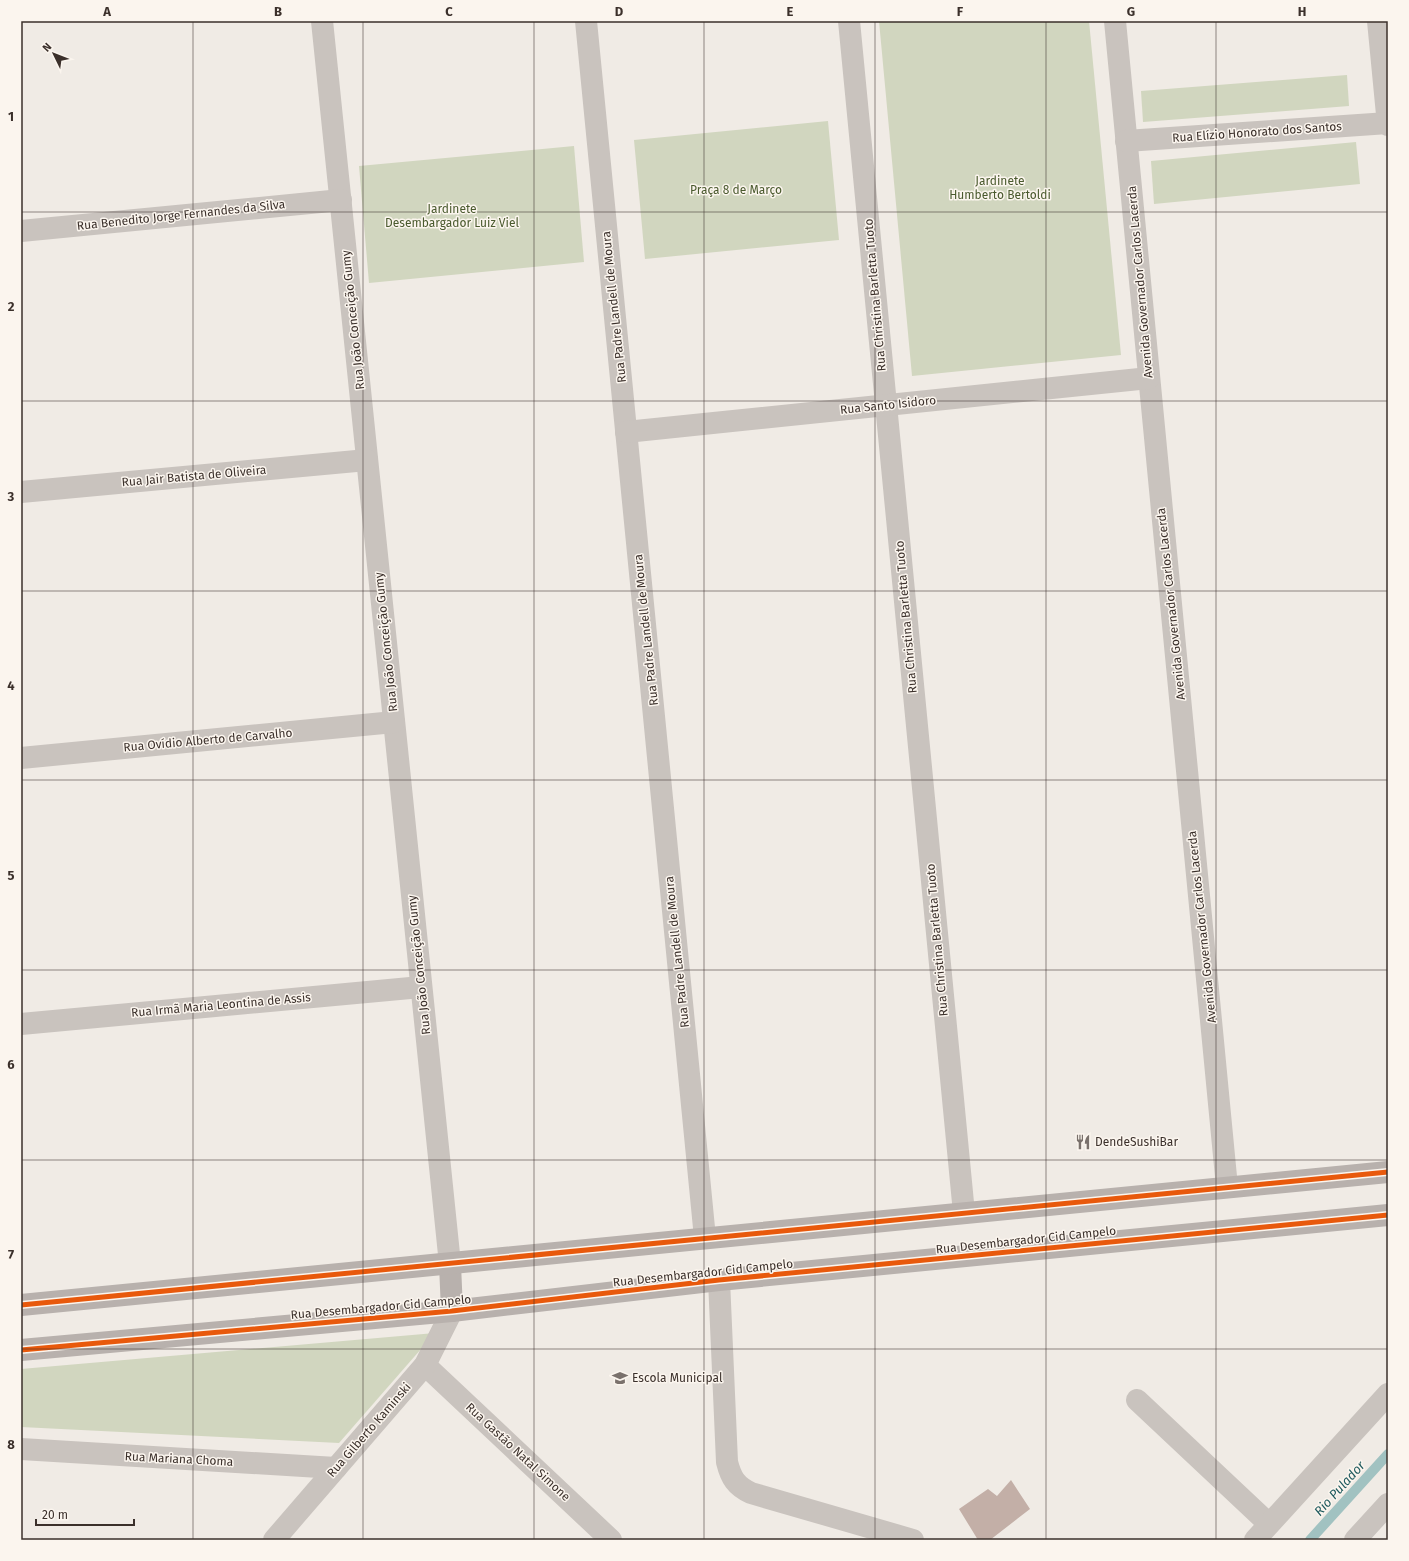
<svg xmlns="http://www.w3.org/2000/svg" width="1409" height="1561" viewBox="0 0 1409 1561" font-family="'Fira Sans',sans-serif">
  <style>
    .green { fill: #d1d6bf }
    .lines { fill: none; stroke-linecap: round; stroke-linejoin: round }
    .stream { stroke: #a1c2c1; stroke-width: 10 }
    .building { fill: #c3afa7 }
    .minor { stroke: #c9c3be; stroke-width: 22 }
    .major { stroke: #b8b1ad; stroke-width: 22 }
    .cycleway-casing { stroke: #fbf5ee; stroke-width: 8 }
    .cycleway { stroke: #e8590c; stroke-width: 5 }
    .grid { fill: none; stroke: #3b302b; stroke-width: 1; stroke-opacity: 0.55 }
    .labels { text-anchor: middle; stroke-width: 3; stroke-linejoin: round; paint-order: stroke }
    .street-label { font-size: 12px; fill: #3b302b; stroke: #fbf5ee }
    .park-label { font-size: 12px; fill: #4a5a2e; stroke: #fbf5ee }
    .poi-label { font-size: 12px; fill: #3b302b; stroke: #fbf5ee; text-anchor: start }
    .water-label { font-size: 13px; font-style: italic; fill: #1f5a5e; stroke: #fbf5ee }
    .neatline { fill: none; stroke: #3b302b; stroke-width: 1.5 }
    .grid-label { font-size: 13px; text-anchor: middle; font-weight: bold; fill: #3b302b }
  </style>
  <rect width="100%" height="100%" fill="#f0ebe5"/>
  <!-- green -->
  <g class="green">
    <path d="M 879,21 L 1089,21 L 1121,355 L 912,376 Z"/>
    <path d="M 1347,75 L 1349,106 L 1143,122 L 1141,91 Z"/>
    <path d="M 828,121 L 839,240 L 645,259 L 634,140 Z"/>
    <path d="M 1356,142 L 1360,184 L 1154,204 L 1151,161 Z"/>
    <path d="M 574,146 L 584,262 L 369,283 L 359,166 Z"/>
    <path d="M 435,1333 L 339,1443 L 21,1427 L 21,1369 Z"/>
  </g>
  <g class="lines">
    <!-- stream -->
    <path class="stream" d="M 1310,1540 L 1388,1454"/>
  </g>
  <!-- building -->
  <path class="building" d="M 1011,1480 L 1030,1509 L 990,1540 L 978,1540 L 959,1509 L 988,1489 L 997,1496 Z"/>
  <g class="lines">
    <!-- minor -->
    <g class="minor">
      <path d="M 322,21 L 450,1264"/>
      <path d="M 586,21 L 705,1238"/>
      <path d="M 849,21 L 964,1213"/>
      <path d="M 1115,21 L 1227,1187"/>
      <path d="M 1378,21 L 1388,125"/>
      <path d="M 1126,141 L 1388,123"/>
      <path d="M 21,231 L 341,200"/>
      <path d="M 626,432 L 1149,378"/>
      <path d="M 21,492 L 367,460"/>
      <path d="M 21,758 L 394,722"/>
      <path d="M 21,1024 L 421,987"/>
      <path d="M 719,1280 L 727,1462 C 731,1478 736,1486 751,1493 L 913,1540"/>
      <path d="M 425,1365 L 611,1540"/>
      <path d="M 1137,1400 L 1269,1524"/>
      <path d="M 21,1449 L 336,1468"/>
      <path d="M 274,1540 L 425,1365 L 452,1311"/>
      <path d="M 1255,1540 L 1388,1394"/>
      <path d="M 1355,1540 L 1388,1504"/>
    </g>
    <!-- major -->
    <g class="major">
      <path d="M 450,1264 L 452,1311"/>
      <path d="M 21,1305 L 1388,1172"/>
      <path d="M 21,1350 L 452,1311 L 719,1280 L 1388,1215"/>
    </g>
    <defs>
      <g id="cycleway">
        <path d="M 21,1305 L 1388,1172"/>
        <path d="M 21,1350 L 452,1311 L 719,1280 L 1388,1215"/>
      </g>
    </defs>
    <!-- cycleway casing -->
    <use href="#cycleway" class="cycleway-casing"/>
    <!-- cycleway -->
    <use href="#cycleway" class="cycleway"/>
  </g>
  <!-- grid -->
  <path class="grid" d="M 193,21 L 193,1540M 363,21 L 363,1540M 534,21 L 534,1540M 704,21 L 704,1540M 875,21 L 875,1540M 1046,21 L 1046,1540M 1216,21 L 1216,1540M 21,212 L 1388,212M 21,401 L 1388,401M 21,591 L 1388,591M 21,780 L 1388,780M 21,970 L 1388,970M 21,1160 L 1388,1160M 21,1349 L 1388,1349"/>
  <!-- icons -->
  <defs>
    <symbol id="restaurant-bare" viewBox="-9 -9 18 18"><path d="M-5-6h1v4h1v-4h1v4h1v-4h1v5L-1.5 .5V6h-2V.5L-5-1ZM5-6V6H3V1.5H1.5Q1.5-4 5-6Z" fill="#7a716c" stroke="#fbf5ee" stroke-width="2.5" paint-order="stroke"/></symbol>
    <symbol id="school-bare" viewBox="-9 -9 18 18"><path d="M0-5L7-2L0 1L-7-2ZM-4 1L0 2.5L4 1V4Q0 6-4 4Z" fill="#7a716c" stroke="#fbf5ee" stroke-width="2.5" paint-order="stroke"/></symbol>
  </defs>
  <g fill-rule="evenodd">
    <use href="#restaurant-bare" x="1072" y="1131" width="22" height="22"/>
    <use href="#school-bare" x="609" y="1367" width="22" height="22"/>
  </g>
  <g class="labels">
    <!-- street labels -->
    <g class="street-label">
      <text transform="translate(1257 132) rotate(-4)" y="4">Rua Elízio Honorato dos Santos</text>
      <text transform="translate(181 215) rotate(-6)" y="4">Rua Benedito Jorge Fernandes da Silva</text>
      <text transform="translate(1140 282) rotate(-95)" y="4">Avenida Governador Carlos Lacerda</text>
      <text transform="translate(875 295) rotate(-95)" y="4">Rua Christina Barletta Tuoto</text>
      <text transform="translate(614 307) rotate(-96)" y="4">Rua Padre Landell de Moura</text>
      <text transform="translate(353 320) rotate(-96)" y="4">Rua João Conceição Gumy</text>
      <text transform="translate(888 405) rotate(-6)" y="4">Rua Santo Isidoro</text>
      <text transform="translate(194 476) rotate(-5)" y="4">Rua Jair Batista de Oliveira</text>
      <text transform="translate(1171 604) rotate(-96)" y="4">Avenida Governador Carlos Lacerda</text>
      <text transform="translate(906 617) rotate(-95)" y="4">Rua Christina Barletta Tuoto</text>
      <text transform="translate(646 630) rotate(-96)" y="4">Rua Padre Landell de Moura</text>
      <text transform="translate(386 642) rotate(-96)" y="4">Rua João Conceição Gumy</text>
      <text transform="translate(208 740) rotate(-5)" y="4">Rua Ovídio Alberto de Carvalho</text>
      <text transform="translate(1202 927) rotate(-96)" y="4">Avenida Governador Carlos Lacerda</text>
      <text transform="translate(937 940) rotate(-95)" y="4">Rua Christina Barletta Tuoto</text>
      <text transform="translate(677 952) rotate(-96)" y="4">Rua Padre Landell de Moura</text>
      <text transform="translate(419 965) rotate(-96)" y="4">Rua João Conceição Gumy</text>
      <text transform="translate(221 1005) rotate(-5)" y="4">Rua Irmã Maria Leontina de Assis</text>
      <text transform="translate(1026 1240) rotate(-6)" y="4">Rua Desembargador Cid Campelo</text>
      <text transform="translate(703 1273) rotate(-6)" y="4">Rua Desembargador Cid Campelo</text>
      <text transform="translate(381 1307) rotate(-5)" y="4">Rua Desembargador Cid Campelo</text>
      <text transform="translate(369 1430) rotate(-49)" y="4">Rua Gilberto Kaminski</text>
      <text transform="translate(518 1452) rotate(43)" y="4">Rua Gastão Natal Simone</text>
      <text transform="translate(179 1459) rotate(3)" y="4">Rua Mariana Choma</text>
    </g>
    <!-- park labels -->
    <g class="park-label">
      <text x="1000" y="185">Jardinete<tspan x="1000" dy="14">Humberto Bertoldi</tspan></text>
      <text x="736" y="194">Praça 8 de Março</text>
      <text x="452" y="213">Jardinete<tspan x="452" dy="14">Desembargador Luiz Viel</tspan></text>
    </g>
    <!-- poi labels -->
    <g class="poi-label">
      <text x="1095" y="1146">DendeSushiBar</text>
      <text x="632" y="1382">Escola Municipal</text>
    </g>
    <!-- water labels -->
    <g class="water-label">
      <text transform="translate(1339 1488) rotate(-48)" y="5">Rio Pulador</text>
    </g>
  </g>
  <!-- border -->
  <rect width="1409" height="1561" fill="none" stroke="#fbf5ee" stroke-width="44"/>
  <!-- north arrow -->
  <g transform="translate(54 54) rotate(313)" stroke="#fbf5ee" stroke-width="3" paint-order="stroke">
  <path d="M0-3L7 15L0 10L-7 15Z" fill="#3b302b"/>
  <text y="-6" font-size="11" font-weight="bold" text-anchor="middle" fill="#3b302b">N</text>
  </g>
  <!-- scale -->
  <path d="M36 1519v6h98v-6" fill="none" stroke="#3b302b" stroke-width="2"/>
  <text x="42" y="1519" font-size="12" fill="#3b302b" stroke="#fbf5ee" stroke-width="3" paint-order="stroke">20 m</text>
  <rect x="22" y="22" width="1365" height="1517" class="neatline"/>
  <g class="grid-label">
    <text x="107" y="16">A</text>
    <text x="278" y="16">B</text>
    <text x="449" y="16">C</text>
    <text x="619" y="16">D</text>
    <text x="790" y="16">E</text>
    <text x="960" y="16">F</text>
    <text x="1131" y="16">G</text>
    <text x="1302" y="16">H</text>
    <text x="11" y="121">1</text>
    <text x="11" y="311">2</text>
    <text x="11" y="501">3</text>
    <text x="11" y="690">4</text>
    <text x="11" y="880">5</text>
    <text x="11" y="1069">6</text>
    <text x="11" y="1259">7</text>
    <text x="11" y="1449">8</text>
  </g>
</svg>
